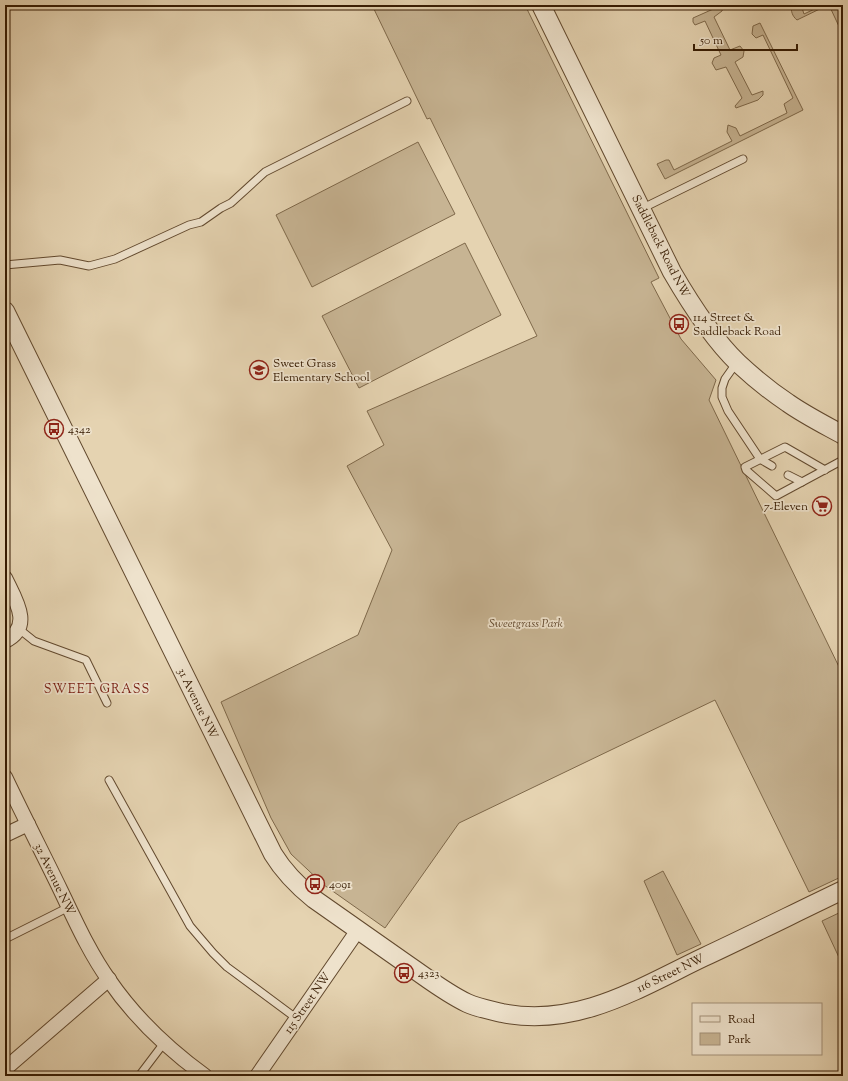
<svg xmlns="http://www.w3.org/2000/svg" width="848" height="1081" viewBox="0 0 848 1081" font-family="'Sorts Mill Goudy',serif">
  <style>
    .green { fill: #c7b493; stroke: #7e684a }
    .lines { fill: none; stroke-linecap: round; stroke-linejoin: round }
    .service-casing { stroke: #62492e; stroke-width: 9 }
    .minor-casing { stroke: #62492e; stroke-width: 16 }
    .tertiary-casing { stroke: #62492e; stroke-width: 20 }
    .service { stroke: #eee2cc; stroke-width: 7 }
    .minor { stroke: #eee2cc; stroke-width: 14 }
    .tertiary { stroke: #eee2cc; stroke-width: 18 }
    .labels { text-anchor: middle; stroke-width: 3.5; stroke-linejoin: round; paint-order: stroke }
    .street-label { font-size: 12px; fill: #361b02; stroke: #eee2cc }
    .poi-label { font-size: 12px; fill: #361b02; stroke: #eee2cc; text-anchor: start }
    .park-label { font-size: 12px; font-style: italic; fill: #62492e; stroke: #eee2cc }
    .neighbourhood-label { font-size: 13px; letter-spacing: 1px; fill: #7a1f14; stroke: #eee2cc }
  </style>
  <rect width="100%" height="100%" fill="#e5d3b1"/>
  <filter id="stains"><feTurbulence type="fractalNoise" baseFrequency=".005" numOctaves="4"/><feColorMatrix values="0 0 0 0 .2 0 0 0 0 .09 0 0 0 0 .02 0 0 0 .5 -.17"/></filter>
  <radialGradient id="worn" r=".72"><stop offset=".6" stop-color="#630" stop-opacity="0"/><stop offset="1" stop-color="#630" stop-opacity=".3"/></radialGradient>
  <!-- green -->
  <g class="green">
    <path d="M 372,5 L 525,5 L 659,278 L 651,282 L 681,339 L 716,380 L 709,400 L 843,675 L 843,876 L 809,892 L 715,700 L 459,823 L 385,928 L 324,885 L 291,854 L 271,818 L 221,702 L 358,635 L 392,550 L 347,466 L 384,445 L 367,411 L 537,336 L 430,118 L 427,119 Z"/>
    <path d="M 791,5 L 801,5 L 802,6 L 802,8 L 804,14 L 823,5 L 828,5 L 797,20 C 792,16 791,11 791,5 Z"/>
    <path d="M 829,5 L 843,5 L 843,35 Z"/>
    <path d="M 720,6 L 723,8 L 722,11 L 714,17 L 730,50 L 740,46 L 744,51 L 743,57 L 735,62 L 752,95 L 763,91 L 763,95 L 758,100 L 736,108 L 735,106 L 742,98 L 726,67 L 716,70 L 712,63 L 714,58 L 721,55 L 705,21 L 695,25 L 693,22 L 693,18 Z"/>
    <path d="M 760,23 L 803,110 L 665,179 L 657,164 L 666,160 L 669,160 L 674,170 L 732,141 L 727,132 L 728,125 L 736,128 L 740,136 L 787,113 L 784,104 L 793,98 L 763,35 L 756,38 L 752,34 L 753,26 Z"/>
    <path d="M 418,142 L 455,214 L 312,287 L 276,215 Z"/>
    <path d="M 465,243 L 501,315 L 359,388 L 322,316 Z"/>
    <path d="M 663,871 L 701,944 L 677,955 L 644,881 Z"/>
    <path d="M 843,911 L 843,966 L 822,921 Z"/>
  </g>
  <g class="lines">
    <defs>
      <g id="service">
        <path d="M 641,209 L 743,159"/>
        <path d="M 5,265 L 60,260 L 89,266 L 115,259 L 189,225 L 201,222 L 221,208 L 231,203 L 265,172 L 407,101"/>
        <path d="M 737,362 L 725,379 L 722,388 L 722,397 L 728,411 L 760,459 L 772,466"/>
        <path d="M 788,475 L 802,482 L 841,461"/>
        <path d="M 802,482 L 776,496 L 746,470 L 745,467 L 785,447 L 825,470"/>
        <path d="M 19,629 L 34,641 L 86,660 L 107,703"/>
        <path d="M 109,780 L 190,926 L 213,953 L 227,967 L 296,1018"/>
        <path d="M 5,939 L 69,907"/>
        <path d="M 139,1076 L 164,1043"/>
      </g>
      <g id="minor">
        <path d="M 5,578 C 15,599 34,627 5,641"/>
        <path d="M 5,777 C 23,815 42,852 60,889 C 75,920 89,952 109,980 C 135,1018 168,1049 205,1076"/>
        <path d="M 5,835 L 28,824"/>
        <path d="M 5,1069 L 109,979"/>
        <path d="M 257,1076 L 358,930"/>
      </g>
      <g id="tertiary">
        <path d="M 541,5 L 672,272 C 690,303 712,338 738,363 C 753,377 770,391 788,403 C 805,415 825,425 843,435"/>
        <path d="M 5,311 L 273,854 C 284,872 298,886 314,899 C 345,921 377,943 408,965 C 427,978 446,993 467,1003 C 478,1008 490,1010 502,1013 C 577,1028 639,988 704,957 C 751,935 797,912 843,890"/>
      </g>
    </defs>
    <!-- service casing -->
    <use href="#service" class="service-casing"/>
    <!-- minor casing -->
    <use href="#minor" class="minor-casing"/>
    <!-- tertiary casing -->
    <use href="#tertiary" class="tertiary-casing"/>
    <!-- service -->
    <use href="#service" class="service"/>
    <!-- minor -->
    <use href="#minor" class="minor"/>
    <!-- tertiary -->
    <use href="#tertiary" class="tertiary"/>
  </g>
  <!-- icons -->
  <defs>
    <symbol id="bus-ring" viewBox="-11 -11 22 22"><circle r="9.5" fill="#eee2cc" stroke="#8f2418" stroke-width="1.5"/><path d="M-5-6H5V4H4V6H2V4H-2V6H-4V4H-5ZM-3.5-4V0h7V-4ZM-3.5 1.2v1.5H-2V1.2ZM2 1.2v1.5H3.5V1.2Z" fill="#8f2418"/></symbol>
    <symbol id="school-ring" viewBox="-11 -11 22 22"><circle r="9.5" fill="#eee2cc" stroke="#8f2418" stroke-width="1.5"/><path d="M0-5L7-2L0 1L-7-2ZM-4 1L0 2.5L4 1V4Q0 6-4 4Z" fill="#8f2418"/></symbol>
    <symbol id="supermarket-ring" viewBox="-11 -11 22 22"><circle r="9.5" fill="#eee2cc" stroke="#8f2418" stroke-width="1.5"/><path d="M-6-5.5h2.5l.6 2H6L4.5 2H-2.5L-4.4-4H-6ZM-1.5 3.2a1.3 1.3 0 1 0 .1 0ZM3 3.2a1.3 1.3 0 1 0 .1 0Z" fill="#8f2418"/></symbol>
  </defs>
  <g fill-rule="evenodd">
    <use href="#bus-ring" x="668" y="313" width="22" height="22"/>
    <use href="#school-ring" x="248" y="359" width="22" height="22"/>
    <use href="#bus-ring" x="43" y="418" width="22" height="22"/>
    <use href="#supermarket-ring" x="811" y="495" width="22" height="22"/>
    <use href="#bus-ring" x="304" y="873" width="22" height="22"/>
    <use href="#bus-ring" x="393" y="962" width="22" height="22"/>
  </g>
  <g class="labels">
    <!-- street labels -->
    <g class="street-label">
      <text transform="translate(661 246) rotate(63)" y="4">Saddleback Road NW</text>
      <text transform="translate(198 703) rotate(64)" y="4">31 Avenue NW</text>
      <text transform="translate(55 879) rotate(64)" y="4">32 Avenue NW</text>
      <text transform="translate(670 973) rotate(-26)" y="4">116 Street NW</text>
      <text transform="translate(307 1003) rotate(-55)" y="4">115 Street NW</text>
    </g>
    <!-- poi labels -->
    <g class="poi-label">
      <text x="693" y="321">114 Street &amp;<tspan x="693" dy="14">Saddleback Road</tspan></text>
      <text x="273" y="367">Sweet Grass<tspan x="273" dy="14">Elementary School</tspan></text>
      <text x="68" y="433">4342</text>
      <text x="808" y="510" text-anchor="end">7-Eleven</text>
      <text x="329" y="888">4091</text>
      <text x="418" y="977">4323</text>
    </g>
    <!-- park labels -->
    <g class="park-label">
      <text x="526" y="627">Sweetgrass Park</text>
    </g>
    <!-- neighbourhood labels -->
    <g class="neighbourhood-label">
      <text x="97" y="693">SWEET GRASS</text>
    </g>
  </g>
  <!-- margin -->
  <rect width="848" height="1081" fill="none" stroke="#e5d3b1" stroke-width="20"/>
  <rect x="6" y="6" width="836" height="1069" fill="none" stroke="#361b02" stroke-width="2"/>
  <rect x="10" y="10" width="828" height="1061" fill="none" stroke="#361b02"/>
  <!-- legend -->
  <rect x="692" y="1003" width="130" height="52" fill="#eee2cc" stroke="#a4927b"/>
  <rect x="700" y="1016" width="20" height="6" fill="#eee2cc" stroke="#a4927b"/>
  <text x="728" y="1023" font-size="12" fill="#361b02">Road</text>
  <rect x="700" y="1033" width="20" height="12" fill="#c7b493" stroke="#a4927b"/>
  <text x="728" y="1043" font-size="12" fill="#361b02">Park</text>
  <!-- scale -->
  <path d="M694 44v6h103v-6" fill="none" stroke="#361b02" stroke-width="2"/>
  <text x="700" y="44" font-size="12" fill="#361b02" stroke="#eee2cc" stroke-width="3" paint-order="stroke">50 m</text>
  <rect width="100%" height="100%" filter="url(#stains)"/>
  <rect width="100%" height="100%" fill="url(#worn)"/>
</svg>
